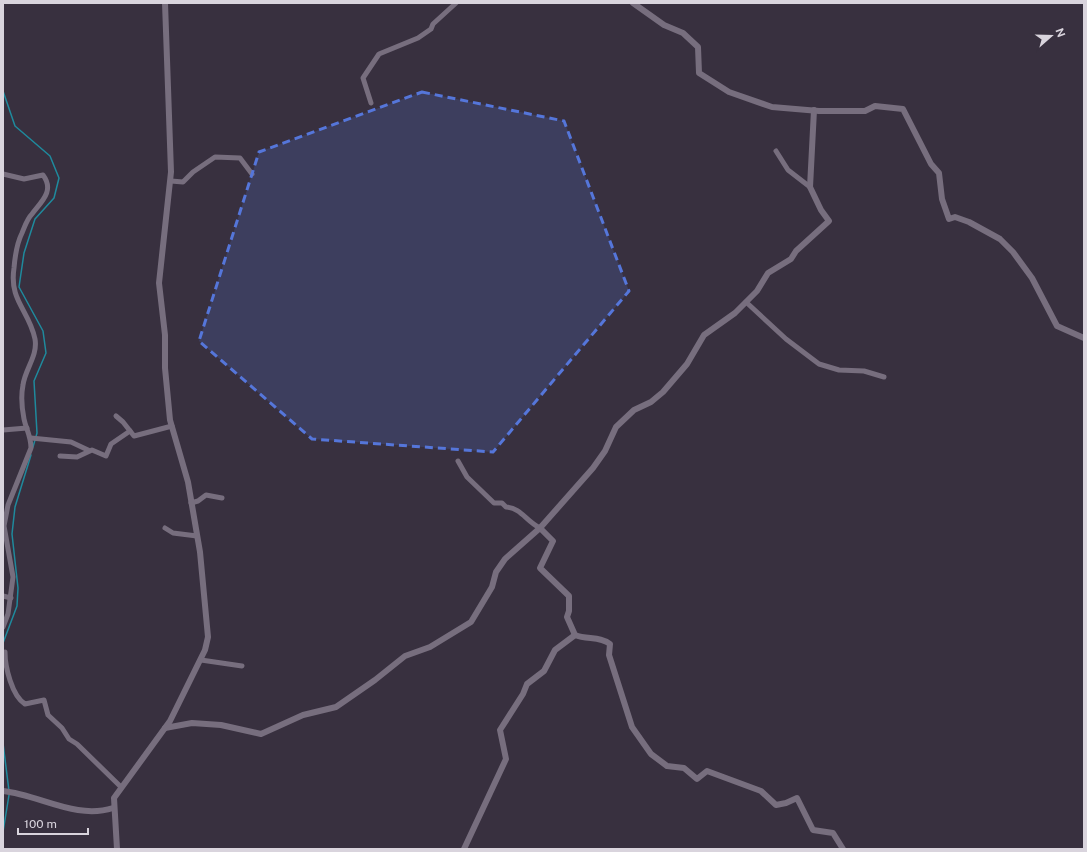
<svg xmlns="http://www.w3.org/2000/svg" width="1087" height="852" viewBox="0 0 1087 852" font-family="'Public Sans',sans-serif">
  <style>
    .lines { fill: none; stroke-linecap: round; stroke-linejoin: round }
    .stream { stroke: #1f8a9d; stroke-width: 1.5 }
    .minor { stroke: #776e7e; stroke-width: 5 }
    .tertiary { stroke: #776e7e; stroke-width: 6 }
    .marked { fill: #5576da; fill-opacity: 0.2; stroke: #5576da; stroke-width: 3; stroke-dasharray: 8 5; stroke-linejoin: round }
  </style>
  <rect width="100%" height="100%" fill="#38303f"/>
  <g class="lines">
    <!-- stream -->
    <g class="stream">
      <path d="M 3,91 L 15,126 L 50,156 L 59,178 L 54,198 L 35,219 L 24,253 L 19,287 L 43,331 L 46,353 L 34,381 L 37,433 L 33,447"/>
      <path d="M 3,643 L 17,606 L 18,588 L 12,534 L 15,507 L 31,455"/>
      <path d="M 3,714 L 3,719"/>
      <path d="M 3,743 L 9,791"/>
      <path d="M 3,832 L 9,795"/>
    </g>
    <!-- minor -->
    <g class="minor">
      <path d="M 371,103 L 363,78 L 379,54 L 418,38 L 431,29 L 433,24 L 456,3"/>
      <path d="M 776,151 L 788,170 L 810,187"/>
      <path d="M 3,174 L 24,179 L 43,175 C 55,191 41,202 32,214 C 27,219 25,226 22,233 C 17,243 15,256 14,268 C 9,301 29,310 35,339 C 38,356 25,369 23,385 C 21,395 22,409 24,419 C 26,429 31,436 31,448 L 8,505 L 4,526 L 13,577 L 8,614 L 3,627"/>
      <path d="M 171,181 L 183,182 L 193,172 L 215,157 L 240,158 L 252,174"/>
      <path d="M 746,302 L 786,339 L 819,364 L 839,370 L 864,371 L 884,377"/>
      <path d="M 116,416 L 123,422 L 134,436 L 172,426"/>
      <path d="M 3,430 L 27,428"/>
      <path d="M 31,438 L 71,442 L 88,450"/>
      <path d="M 60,456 L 77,457 L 92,450 L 106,456 L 111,444 L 130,431"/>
      <path d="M 458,461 L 467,477 L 494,503 L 502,503 L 506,507 C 521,508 526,521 540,528"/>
      <path d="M 191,503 L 198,501 L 206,495 L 222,498"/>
      <path d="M 165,528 L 173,533 L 197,536"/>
      <path d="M 3,596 L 11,598"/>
      <path d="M 5,652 C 5,667 12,696 25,704 L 44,700 L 48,715 L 62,728 L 69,739 L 77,744 L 121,787"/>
      <path d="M 201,660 L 242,666"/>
    </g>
    <!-- tertiary -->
    <g class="tertiary">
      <path d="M 633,3 L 664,25 L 683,33 L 698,47 L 699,73 L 729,92 L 772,107 L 819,111 L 865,111 L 875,106 L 903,109 L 931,164 L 939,173 L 942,199 L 949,219 L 955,217 L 969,222 L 1000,239 L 1013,252 L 1032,278 L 1057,326 L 1084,338"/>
      <path d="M 540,528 L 553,541 L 540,568 L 569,596 L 569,611 L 567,617 L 575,635 C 587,640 600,636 610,644 L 609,655 L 632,727 L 651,754 L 667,766 L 684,768 L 697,779 L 707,771 L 761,791 L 776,805 L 786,803 L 797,798 L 813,830 L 833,833 L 843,849"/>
      <path d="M 165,728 L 192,723 L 221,725 L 261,734 L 303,715 L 336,707 L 375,680 L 405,656 L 430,647 L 471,622 L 492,587 L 496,572 L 505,559 L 540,528 L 593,468 L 605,451 L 616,427 L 634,410 L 651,402 L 663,392 L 687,364 L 704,335 L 735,313 L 757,291 L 768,273 L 791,259 L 796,251 L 829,221 L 821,210 L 810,187 L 814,110"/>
      <path d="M 3,791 C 40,795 76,820 113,808"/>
      <path d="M 117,849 L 114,798 L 170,721 L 205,650 L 208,637 L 200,552 L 188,482 L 170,420 L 165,368 L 165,335 L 159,283 L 171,172 L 165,3"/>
      <path d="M 464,849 L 506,759 L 500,730 L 523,694 L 527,684 L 544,671 L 555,650 L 575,635"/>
    </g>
  </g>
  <!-- marked area -->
  <path class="marked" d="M 422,92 L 564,121 L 629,291 L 493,452 L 312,439 L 199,341 L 259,152 Z"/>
  <!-- border -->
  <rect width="1087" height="852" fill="none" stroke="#d9d4dd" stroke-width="8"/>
  <!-- north arrow -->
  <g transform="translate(1051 36) rotate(70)" stroke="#38303f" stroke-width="3" paint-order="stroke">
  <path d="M0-3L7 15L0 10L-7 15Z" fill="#d9d4dd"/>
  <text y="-6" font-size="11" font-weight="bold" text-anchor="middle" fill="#d9d4dd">N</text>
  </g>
  <!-- scale -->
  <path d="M18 828v6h70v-6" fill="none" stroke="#d9d4dd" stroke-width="2"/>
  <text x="24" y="828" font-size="12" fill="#d9d4dd" stroke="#38303f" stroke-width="3" paint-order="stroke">100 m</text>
</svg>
